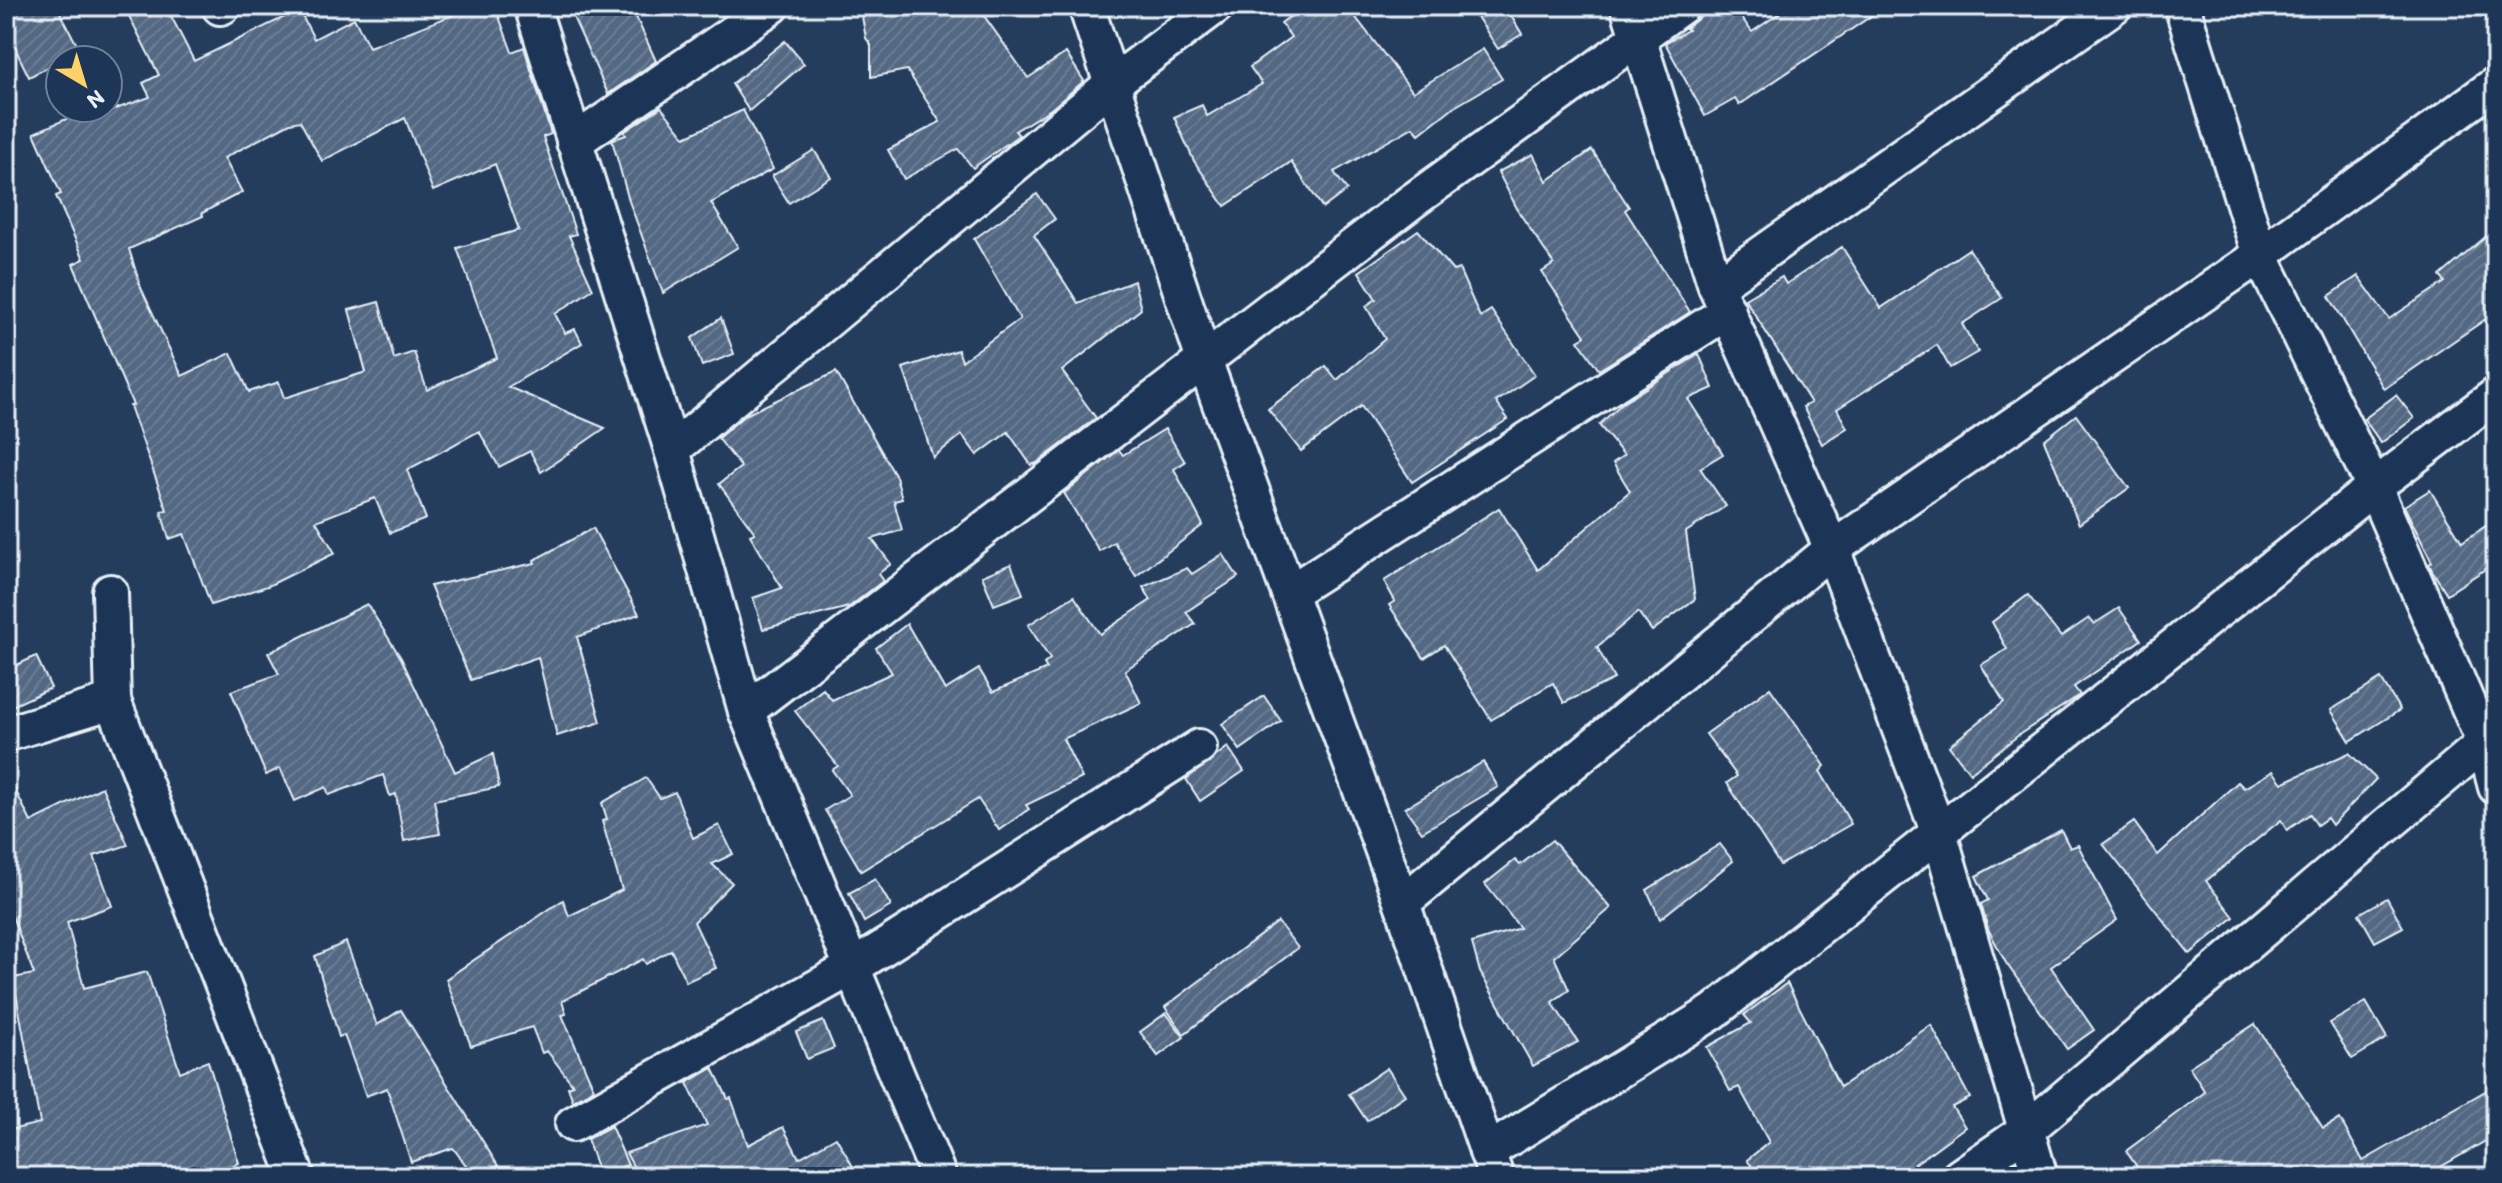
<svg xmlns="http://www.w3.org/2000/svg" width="2502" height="1183" viewBox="0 0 2502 1183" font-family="Itim,sans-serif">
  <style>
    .building { fill: url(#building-hatch); stroke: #e8f1f8; stroke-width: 2; fill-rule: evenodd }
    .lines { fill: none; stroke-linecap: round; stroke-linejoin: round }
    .minor-casing { stroke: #e8f1f8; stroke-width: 40 }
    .minor { stroke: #1d3557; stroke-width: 34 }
  </style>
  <defs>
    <pattern id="building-hatch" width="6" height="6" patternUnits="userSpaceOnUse" patternTransform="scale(2)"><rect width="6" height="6" fill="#536782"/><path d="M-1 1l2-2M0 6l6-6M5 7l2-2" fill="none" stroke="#6c7d94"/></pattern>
  </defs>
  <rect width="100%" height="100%" fill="#253d5d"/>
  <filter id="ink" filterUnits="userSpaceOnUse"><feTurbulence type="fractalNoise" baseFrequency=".0125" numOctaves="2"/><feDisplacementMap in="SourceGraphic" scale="16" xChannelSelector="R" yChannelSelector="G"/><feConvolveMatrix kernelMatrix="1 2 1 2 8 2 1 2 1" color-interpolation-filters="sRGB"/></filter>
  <g filter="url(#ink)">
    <!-- building -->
    <g class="building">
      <path d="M 6,6 L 57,6 L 80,51 L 29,77 L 6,30 Z"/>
      <path d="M 124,6 L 166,6 L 194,61 L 299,10 L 314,39 L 354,18 L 369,47 L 461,12 L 458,6 L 495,6 L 512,52 L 524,47 L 551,134 L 543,137 L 576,234 L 569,236 L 593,289 L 555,314 L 565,333 L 575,329 L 582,343 L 508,387 L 605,428 L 541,472 L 530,451 L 499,467 L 479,431 L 407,470 L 426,519 L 390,533 L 375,498 L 316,521 L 335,553 L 270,585 L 211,605 L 184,534 L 169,539 L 161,511 L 167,510 L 130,406 L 133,405 L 73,264 L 84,259 L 56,196 L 61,194 L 34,133 L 87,110 L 90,118 L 150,97 L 143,83 L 159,75 ZM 405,118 L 433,191 L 495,164 L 519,230 L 457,248 L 497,358 L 427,390 L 414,352 L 394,359 L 379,302 L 349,310 L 366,372 L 284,398 L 279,382 L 249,392 L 231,353 L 182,376 L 141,288 L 129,249 L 203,216 L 202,213 L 242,192 L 224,158 L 290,123 L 300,121 L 322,161 Z"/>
      <path d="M 568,6 L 631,6 L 656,61 L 608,94 Z"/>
      <path d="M 860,6 L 977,6 L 1028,78 L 1066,53 L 1084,81 L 1051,109 L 1015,131 L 1019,135 L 973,168 L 958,149 L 904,179 L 888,150 L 940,122 L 907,70 L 871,77 L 871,45 L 866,38 Z"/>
      <path d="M 1304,6 L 1347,6 L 1413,92 L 1483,49 L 1502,79 L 1451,109 L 1419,134 L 1413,127 L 1334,172 L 1347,190 L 1323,208 L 1291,162 L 1225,206 L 1194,161 L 1174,117 L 1202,105 L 1207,116 L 1262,84 L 1250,67 L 1291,37 L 1281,23 Z"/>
      <path d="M 1470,6 L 1505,6 L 1522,34 L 1498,49 Z"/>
      <path d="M 1715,6 L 1733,6 L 1752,32 L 1790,6 L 1886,6 L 1739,105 L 1735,99 L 1705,116 L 1665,43 L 1688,30 L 1686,28 Z"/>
      <path d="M 785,41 L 804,64 L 749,111 L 732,84 Z"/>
      <path d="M 661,107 L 685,137 L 743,110 L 773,169 L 711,203 L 738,247 L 663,293 L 629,201 L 612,140 L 626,135 L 624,132 Z"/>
      <path d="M 814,150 L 831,177 L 789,203 L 772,176 Z"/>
      <path d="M 1592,150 L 1629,207 L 1625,210 L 1690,312 L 1599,370 L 1578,340 L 1585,336 L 1542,272 L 1554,264 L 1520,214 L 1498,172 L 1533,154 L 1547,181 Z"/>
      <path d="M 1037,194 L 1055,219 L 1034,235 L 1078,303 L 1134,281 L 1141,309 L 1062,371 L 1096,418 L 1037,463 L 1031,465 L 1008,432 L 977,455 L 962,435 L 933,457 L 903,368 L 958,350 L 962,361 L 1020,319 L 974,239 Z"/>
      <path d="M 2496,228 L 2496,312 L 2384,389 L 2329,296 L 2358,276 L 2389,319 L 2445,282 L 2440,276 Z"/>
      <path d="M 1418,230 L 1453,271 L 1459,269 L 1480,317 L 1491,310 L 1535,375 L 1496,402 L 1508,419 L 1412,482 L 1361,406 L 1301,451 L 1268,409 L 1326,366 L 1337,380 L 1385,339 L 1366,306 L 1376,299 L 1359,272 Z"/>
      <path d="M 1842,247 L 1881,308 L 1969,249 L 2002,298 L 1962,324 L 1978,352 L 1950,368 L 1937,345 L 1837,409 L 1847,428 L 1822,444 L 1803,407 L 1811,403 L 1745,299 L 1782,277 L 1786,284 Z"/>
      <path d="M 721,318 L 734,354 L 702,366 L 692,338 Z"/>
      <path d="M 1699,354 L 1713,388 L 1688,399 L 1723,454 L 1700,468 L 1726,506 L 1686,532 L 1695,599 L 1652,631 L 1638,612 L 1597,647 L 1614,679 L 1564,703 L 1553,683 L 1491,720 L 1444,645 L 1424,658 L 1389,605 L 1395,601 L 1384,581 L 1499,508 L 1538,570 L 1630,491 L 1613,463 L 1624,455 L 1599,425 L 1621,404 Z"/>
      <path d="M 836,372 L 896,477 L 902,499 L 894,501 L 902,530 L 872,539 L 891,564 L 878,574 L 883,581 L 849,607 L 763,629 L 753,598 L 782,588 L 750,535 L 755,533 L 719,484 L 741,467 L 718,438 L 745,415 Z"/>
      <path d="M 2396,395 L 2414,418 L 2381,443 L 2364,419 Z"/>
      <path d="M 2076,415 L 2129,488 L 2079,524 L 2044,440 Z"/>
      <path d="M 1165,429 L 1185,462 L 1174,469 L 1203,525 L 1136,576 L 1114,542 L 1099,551 L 1064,493 L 1119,450 L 1123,455 Z"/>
      <path d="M 2430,490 L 2462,542 L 2496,519 L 2496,562 L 2447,594 L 2433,572 L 2429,564 L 2432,562 L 2404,506 Z"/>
      <path d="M 593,528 L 639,614 L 577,637 L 601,722 L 557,736 L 538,657 L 471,680 L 430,586 L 535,563 L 534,560 Z"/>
      <path d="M 1223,554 L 1238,577 L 1186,612 L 1195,624 L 1125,670 L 1141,703 L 1063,739 L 1082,778 L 1026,805 L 1029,809 L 999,830 L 978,799 L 861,871 L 825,810 L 850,795 L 832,770 L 838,766 L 795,711 L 823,689 L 832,700 L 892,673 L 876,648 L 907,624 L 945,690 L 979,669 L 993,692 L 1047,669 L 1044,664 L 1050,659 L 1028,625 L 1074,596 L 1100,634 L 1151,600 L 1143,587 L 1187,568 L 1192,574 Z"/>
      <path d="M 1011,564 L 1023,594 L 994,605 L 982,576 Z"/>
      <path d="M 2028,595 L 2061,637 L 2089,618 L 2094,624 L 2119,608 L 2141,640 L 2074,687 L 2080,695 L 2020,734 L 1970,773 L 1949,746 L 2004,702 L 1981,665 L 2007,649 L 1992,622 Z"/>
      <path d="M 367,604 L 401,658 L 455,772 L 493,754 L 499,787 L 434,800 L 440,834 L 404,841 L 396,794 L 390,796 L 383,775 L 329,795 L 326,787 L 295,801 L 280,768 L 266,775 L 231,691 L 279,674 L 268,653 Z"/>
      <path d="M 36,656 L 51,688 L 6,709 L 6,670 Z"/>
      <path d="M 2381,679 L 2400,710 L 2350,741 L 2331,710 Z"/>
      <path d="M 1770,688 L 1825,766 L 1820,771 L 1851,824 L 1780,865 L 1727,783 L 1737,776 L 1706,734 Z"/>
      <path d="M 1264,696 L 1281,721 L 1240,750 L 1222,724 Z"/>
      <path d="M 1228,747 L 1244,771 L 1200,801 L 1186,779 Z"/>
      <path d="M 2349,753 L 2376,779 L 2332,825 L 2327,818 L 2317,825 L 2310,814 L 2287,830 L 2281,820 L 2206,881 L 2234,917 L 2190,954 L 2103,844 L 2134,822 L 2158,855 L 2238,782 L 2244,788 L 2273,771 L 2282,783 Z"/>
      <path d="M 1483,762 L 1498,787 L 1422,832 L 1405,808 Z"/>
      <path d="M 6,771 L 31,822 L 102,787 L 128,845 L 94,856 L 112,906 L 67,922 L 84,988 L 147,972 L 180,1072 L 208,1061 L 239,1163 L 228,1167 L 232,1177 L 177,1177 L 176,1169 L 154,1177 L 6,1177 L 6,1131 L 40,1123 L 13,978 L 34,974 L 6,900 Z"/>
      <path d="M 646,778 L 660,798 L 675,792 L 693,838 L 719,825 L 733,854 L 712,864 L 732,883 L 694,922 L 716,968 L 686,982 L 671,950 L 646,964 L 643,959 L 562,1001 L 566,1014 L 562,1015 L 594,1089 L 573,1101 L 568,1087 L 573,1085 L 547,1051 L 542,1053 L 532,1027 L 471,1046 L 446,979 L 563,900 L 569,916 L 622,890 L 602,821 L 607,819 L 602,803 Z"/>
      <path d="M 2061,830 L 2070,848 L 2078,845 L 2117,920 L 2051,967 L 2094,1030 L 2067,1049 L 2006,963 L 1988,929 L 1981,904 L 1988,900 L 1976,876 Z"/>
      <path d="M 1552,840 L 1611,908 L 1554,957 L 1569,990 L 1552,1002 L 1578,1042 L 1533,1066 L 1480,972 L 1472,943 L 1520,928 L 1485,884 L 1515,860 L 1520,865 Z"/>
      <path d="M 1720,844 L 1733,861 L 1660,919 L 1647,890 Z"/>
      <path d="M 875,879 L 891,906 L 864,922 L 849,893 Z"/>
      <path d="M 2387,898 L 2403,927 L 2375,942 L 2359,914 Z"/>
      <path d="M 1278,922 L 1298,948 L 1184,1034 L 1165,1007 Z"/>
      <path d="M 346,942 L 377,1025 L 401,1010 L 505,1177 L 475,1177 L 453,1148 L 411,1162 L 387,1088 L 366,1096 L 344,1035 L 339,1037 L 315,956 Z"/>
      <path d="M 1787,983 L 1840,1087 L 1931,1025 L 1970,1098 L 1952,1107 L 1965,1127 L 1897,1177 L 1760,1177 L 1747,1160 L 1769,1142 L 1739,1087 L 1730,1091 L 1707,1047 L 1751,1023 L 1744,1015 Z"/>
      <path d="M 2366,1002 L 2387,1038 L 2352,1059 L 2330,1023 Z"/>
      <path d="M 1166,1013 L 1184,1037 L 1158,1056 L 1140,1032 Z"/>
      <path d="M 823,1021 L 834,1048 L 807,1059 L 796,1032 Z"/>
      <path d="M 2255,1024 L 2323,1128 L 2340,1119 L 2363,1161 L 2496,1085 L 2496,1135 L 2423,1177 L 2335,1177 L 2332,1169 L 2313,1177 L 2144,1177 L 2126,1151 L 2205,1092 L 2189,1067 Z"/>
      <path d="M 713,1068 L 728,1099 L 731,1098 L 748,1145 L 783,1127 L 799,1158 L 836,1137 L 859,1177 L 639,1177 L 626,1153 L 707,1125 L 687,1083 Z"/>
      <path d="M 1387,1068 L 1405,1095 L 1367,1121 L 1349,1094 Z"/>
      <path d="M 611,1126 L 628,1165 L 600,1176 L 587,1139 Z"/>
    </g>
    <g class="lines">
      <defs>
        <g id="minor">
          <path d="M 532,6 L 672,450 L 746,711 L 939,1177"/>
          <path d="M 1086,6 L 1204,360 L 1402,903 L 1496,1177"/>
          <path d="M 1628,6 L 1716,286 L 1832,549 L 1940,836 L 2040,1177"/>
          <path d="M 2182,6 L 2260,255 L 2374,487 L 2484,742 L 2496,787"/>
          <path d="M 220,7 L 223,6"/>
          <path d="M 574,142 L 772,6"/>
          <path d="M 1716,286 L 2114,6"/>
          <path d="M 672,450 L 1113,83 L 1216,6"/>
          <path d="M 110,592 L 113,701 L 297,1177"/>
          <path d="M 1289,593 L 1728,311"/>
          <path d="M 746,711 L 1411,202 L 1682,6"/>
          <path d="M 6,734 L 113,701"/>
          <path d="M 1402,903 L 1832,549 L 2260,255 L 2496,84"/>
          <path d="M 573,1124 L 853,967 L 1199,747"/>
          <path d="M 1487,1152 L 1713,1012 L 2374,487 L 2496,395"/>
          <path d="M 1959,1177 L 2024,1132 L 2496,733"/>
        </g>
      </defs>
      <!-- minor casing -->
      <use href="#minor" class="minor-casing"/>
      <!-- minor -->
      <use href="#minor" class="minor"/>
    </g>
  </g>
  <!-- margin -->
  <rect width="2502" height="1183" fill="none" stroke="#1d3557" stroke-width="32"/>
  <rect x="16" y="16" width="2470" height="1151" fill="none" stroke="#e8f1f8" stroke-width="3" filter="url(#ink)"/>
  <!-- north arrow -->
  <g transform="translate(84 84) rotate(142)"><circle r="38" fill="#1d3557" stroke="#6e8097" stroke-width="2"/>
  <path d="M0-6L14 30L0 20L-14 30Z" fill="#ffd166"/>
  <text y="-12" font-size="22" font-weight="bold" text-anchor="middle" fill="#e8f1f8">N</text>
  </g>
</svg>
